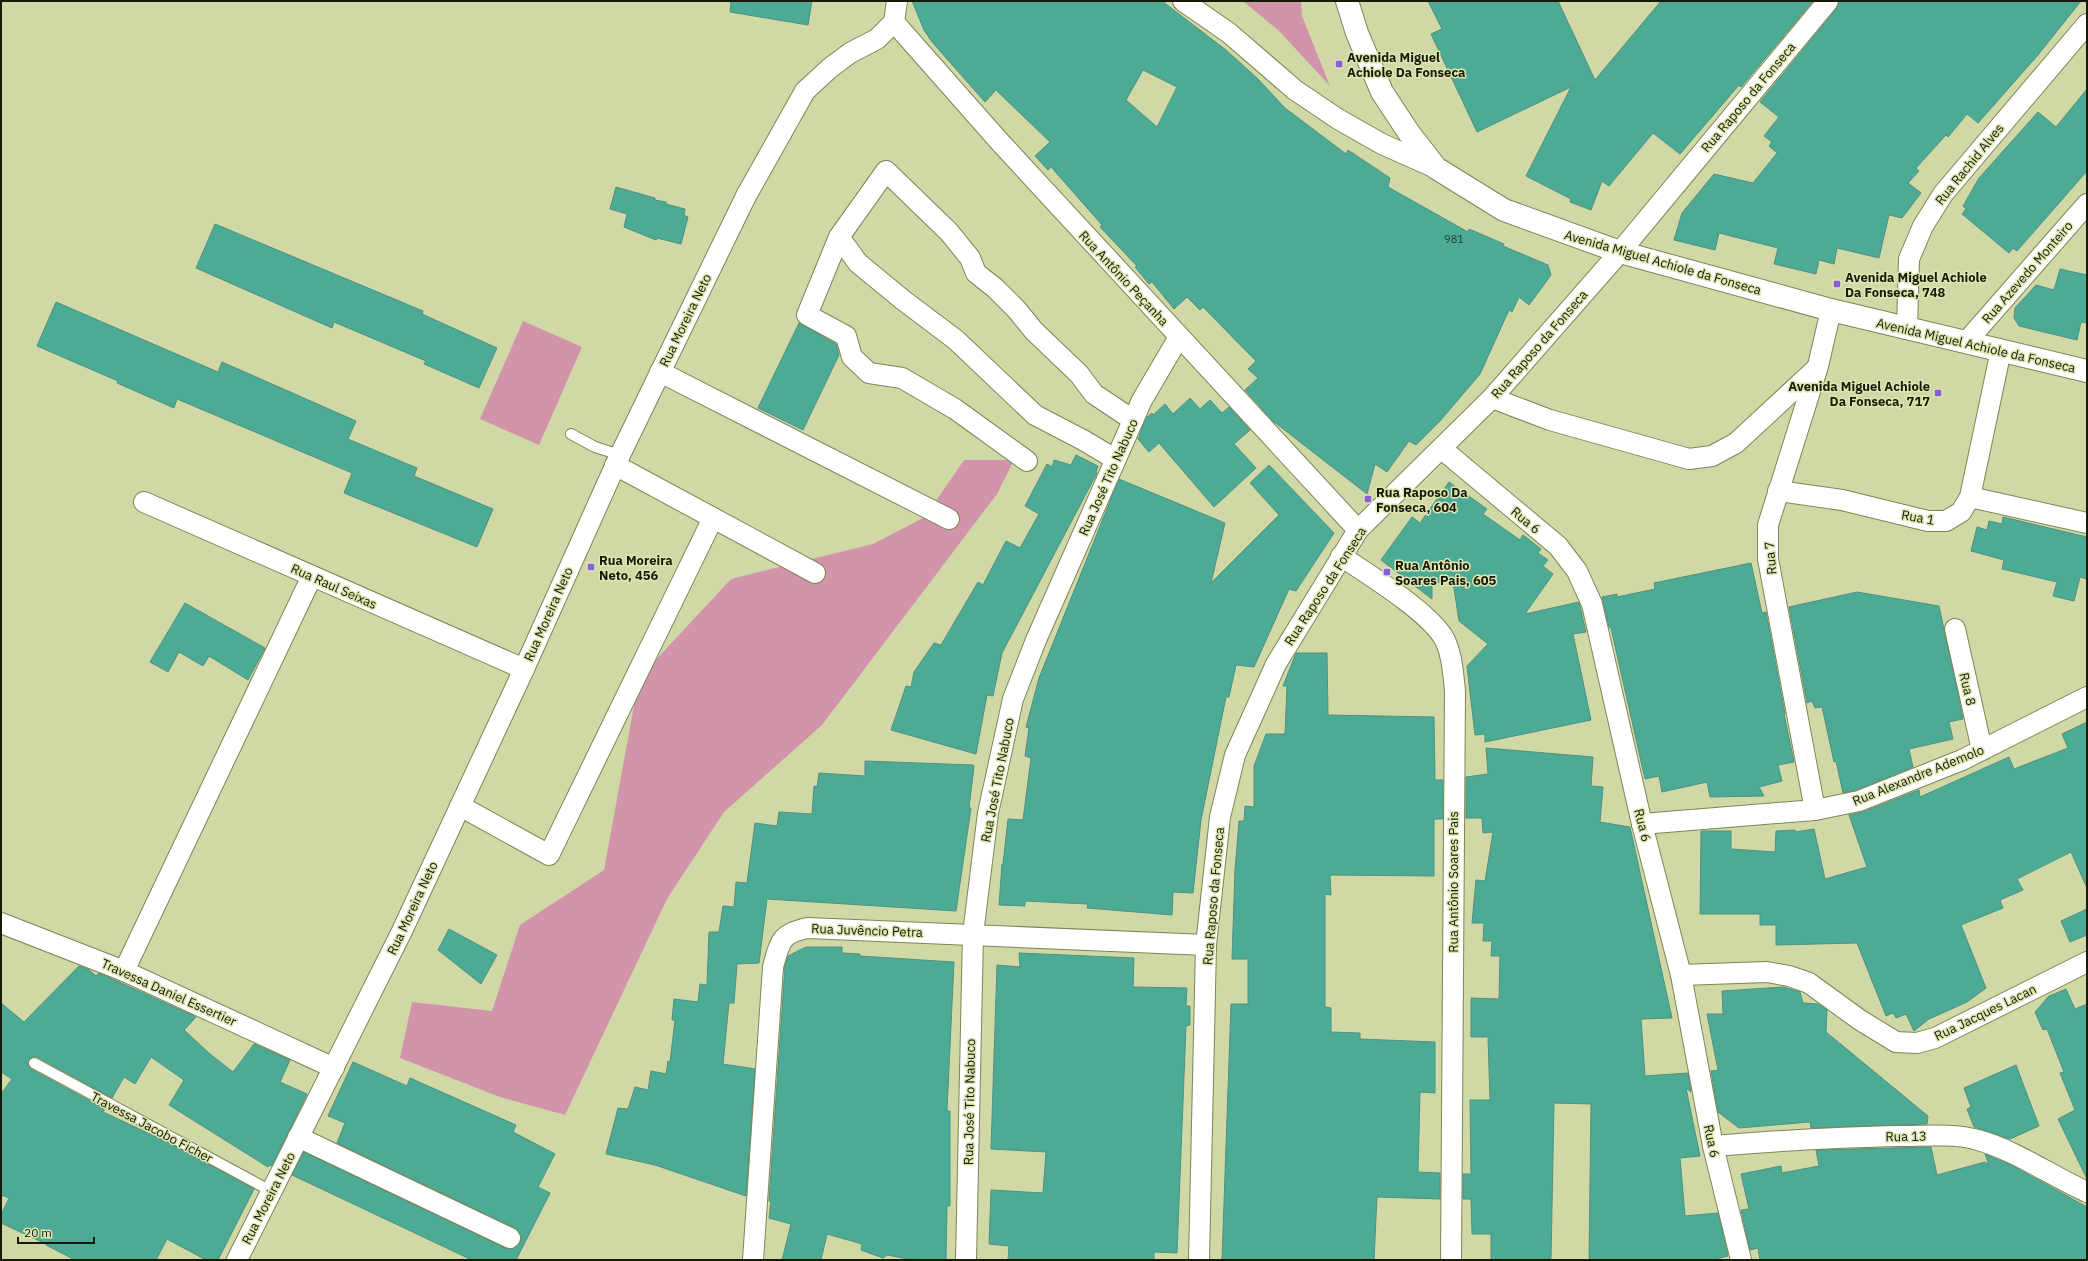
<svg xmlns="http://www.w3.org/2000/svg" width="2088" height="1261" viewBox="0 0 2088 1261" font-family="'IBM Plex Sans',sans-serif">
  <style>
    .green { fill: #d294aa }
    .building { fill: #4bab95; stroke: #519080; fill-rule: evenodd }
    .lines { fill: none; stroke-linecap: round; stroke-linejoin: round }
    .service-casing { stroke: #7d8555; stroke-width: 12 }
    .minor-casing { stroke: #7d8555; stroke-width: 22 }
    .tertiary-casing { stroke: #7d8555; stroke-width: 24 }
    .service { stroke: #fff; stroke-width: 10 }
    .minor { stroke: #fff; stroke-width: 20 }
    .tertiary { stroke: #fff; stroke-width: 22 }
    .poi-dot { fill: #895fd9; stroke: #dde6b2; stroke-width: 1.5 }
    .labels { text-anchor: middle; stroke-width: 3; stroke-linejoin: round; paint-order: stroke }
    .number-label { font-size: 11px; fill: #243e2a }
    .poi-label { font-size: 13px; font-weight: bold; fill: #171a06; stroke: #dde6b2; text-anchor: start }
    .street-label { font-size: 13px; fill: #171a06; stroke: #dde6b2 }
  </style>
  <rect width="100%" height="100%" fill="#d0d9a5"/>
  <!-- green -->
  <g class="green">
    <path d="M 1243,1 L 1301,1 L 1302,16 L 1330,86 L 1279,31 Z"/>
    <path d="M 523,321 L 582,347 L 539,445 L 480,419 Z"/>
    <path d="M 964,460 L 1014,460 L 997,494 L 822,725 L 724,812 L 667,899 L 565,1115 L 500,1097 L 400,1058 L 412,1002 L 492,1011 L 520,925 L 604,870 L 639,678 L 731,579 L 873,544 L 925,517 Z"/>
  </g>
  <!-- building -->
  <g class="building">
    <path d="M 731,1 L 812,1 L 808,25 L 730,12 Z"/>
    <path d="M 912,1 L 1162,1 L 1226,50 L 1258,79 L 1285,108 L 1346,154 L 1348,150 L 1390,178 L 1388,187 L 1468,232 L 1469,229 L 1504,244 L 1503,246 L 1548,265 L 1551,275 L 1529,305 L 1519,297 L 1512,312 L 1509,310 L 1480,374 L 1440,421 L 1416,445 L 1409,441 L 1387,472 L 1375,464 L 1367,494 L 1273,421 L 1245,390 L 1258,378 L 1248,369 L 1256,361 L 1203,307 L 1200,310 L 1187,297 L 1174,309 L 1152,282 L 1149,284 L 1135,267 L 1137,266 L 1100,227 L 1102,225 L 1088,209 L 1051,167 L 1048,170 L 1035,156 L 1050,142 L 996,90 L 985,102 L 932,42 L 924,30 ZM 1143,70 L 1177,87 L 1157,127 L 1126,100 Z"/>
    <path d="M 1428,1 L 1558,1 L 1595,80 L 1661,1 L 1813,1 L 1741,87 L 1739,85 L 1680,154 L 1653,133 L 1609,186 L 1602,181 L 1591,210 L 1570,202 L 1571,199 L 1526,176 L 1571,87 L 1477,132 L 1431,34 L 1442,29 Z"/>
    <path d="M 1839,1 L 2081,1 L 2038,55 L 1978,123 L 1967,114 L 1948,137 L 1946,135 L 1916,168 L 1919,171 L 1908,183 L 1921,193 L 1902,218 L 1889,215 L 1879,258 L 1837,248 L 1834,264 L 1819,260 L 1816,274 L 1774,264 L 1778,248 L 1719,233 L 1715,250 L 1674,240 L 1682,213 L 1714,174 L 1753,183 L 1777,153 L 1769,146 L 1772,142 L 1764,136 L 1779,117 L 1760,102 L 1837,8 Z"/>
    <path d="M 2087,89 L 2087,171 L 2017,251 L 2013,248 L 2009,253 L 1962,214 L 1966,209 L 1963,206 L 1979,178 L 2038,112 L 2056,127 Z"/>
    <path d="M 616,187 L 655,198 L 655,200 L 666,202 L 666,204 L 685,209 L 684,215 L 688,217 L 681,244 L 657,238 L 656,240 L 624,227 L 627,214 L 610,209 Z"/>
    <path d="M 215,224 L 423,311 L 422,314 L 497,348 L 479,388 L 424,364 L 426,361 L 334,322 L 332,328 L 196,268 Z"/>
    <path d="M 2060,269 L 2087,275 L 2087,323 L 2081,322 L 2077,340 L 2019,326 L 2014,318 L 2015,308 L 2036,285 L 2054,290 Z"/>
    <path d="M 56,302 L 218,372 L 222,362 L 356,421 L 348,439 L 417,468 L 414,476 L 493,509 L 477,547 L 344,493 L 352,473 L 177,399 L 174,408 L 117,383 L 118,381 L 37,346 Z"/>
    <path d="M 799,323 L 836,344 L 839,355 L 803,430 L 758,408 Z"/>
    <path d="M 1190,398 L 1200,409 L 1210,400 L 1222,413 L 1229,407 L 1250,430 L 1234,444 L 1256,468 L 1214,507 L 1159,443 L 1149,452 L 1138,439 L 1146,418 L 1152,413 L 1153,415 L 1165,404 L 1173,414 Z"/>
    <path d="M 1076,455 L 1098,466 L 1096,472 L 1097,473 L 1002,653 L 993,696 L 987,695 L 976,754 L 891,730 L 906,686 L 911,687 L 914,672 L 934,643 L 941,645 L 978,582 L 983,585 L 1006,541 L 1020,548 L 1039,514 L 1025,506 L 1047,464 L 1052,467 L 1054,460 L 1071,465 Z"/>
    <path d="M 1269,465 L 1334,533 L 1296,591 L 1289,589 L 1254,667 L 1236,665 L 1229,697 L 1226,697 L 1201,820 L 1193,893 L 1173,892 L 1172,915 L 1087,908 L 1088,904 L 1025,901 L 1025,906 L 999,905 L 1002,864 L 1003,864 L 1008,819 L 1023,820 L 1031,758 L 1025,756 L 1029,728 L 1026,727 L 1039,678 L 1119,479 L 1225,523 L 1211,583 L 1279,515 L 1250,483 Z"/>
    <path d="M 1449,482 L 1487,509 L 1483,514 L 1520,540 L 1523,535 L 1541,549 L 1538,553 L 1548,560 L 1543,566 L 1553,574 L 1525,614 L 1579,602 L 1586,632 L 1573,634 L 1591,720 L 1485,742 L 1485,734 L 1475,735 L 1467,666 L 1488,644 L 1459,621 L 1453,582 L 1432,583 L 1432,599 L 1381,560 L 1412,517 L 1420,523 Z"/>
    <path d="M 2003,517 L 2087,537 L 2087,579 L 2080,577 L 2074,601 L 2053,596 L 2057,582 L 2002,569 L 2004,560 L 1971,551 L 1977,527 L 1987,530 L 1989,521 L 2002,524 Z"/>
    <path d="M 1751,563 L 1762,613 L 1766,612 L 1785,714 L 1784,714 L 1794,762 L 1778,765 L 1782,781 L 1759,787 L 1764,796 L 1710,797 L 1707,782 L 1662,792 L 1659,776 L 1645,779 L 1611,628 L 1609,627 L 1602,597 L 1617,594 L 1617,597 L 1655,589 L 1654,583 Z"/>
    <path d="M 1857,592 L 1939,606 L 1963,719 L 1949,722 L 1953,739 L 1909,749 L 1913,767 L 1856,790 L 1843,793 L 1836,761 L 1834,762 L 1822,707 L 1815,708 L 1812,701 L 1807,703 L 1789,607 Z"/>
    <path d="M 185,603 L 265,648 L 248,680 L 209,656 L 203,666 L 179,652 L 168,672 L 150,662 Z"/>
    <path d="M 1296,653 L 1327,653 L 1328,715 L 1434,717 L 1435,780 L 1443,780 L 1443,819 L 1434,819 L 1434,876 L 1330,875 L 1331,895 L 1325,894 L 1325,1007 L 1331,1008 L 1331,1032 L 1360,1033 L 1360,1039 L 1435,1042 L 1435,1093 L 1420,1092 L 1418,1172 L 1440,1173 L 1440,1199 L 1377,1197 L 1374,1260 L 1222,1260 L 1231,1004 L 1248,1004 L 1248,959 L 1232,959 L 1235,870 L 1239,821 L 1244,821 L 1245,806 L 1254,807 L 1254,766 L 1266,734 L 1285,734 L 1287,686 L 1283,686 Z"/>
    <path d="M 2087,722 L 2087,888 L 2071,852 L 2017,879 L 2023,890 L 2000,900 L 2003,908 L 1961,925 L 1986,988 L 1967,1002 L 1929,1019 L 1914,1031 L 1906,1014 L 1896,1018 L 1893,1013 L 1886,1016 L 1857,943 L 1776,945 L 1776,925 L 1760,925 L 1760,914 L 1700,914 L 1701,831 L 1731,831 L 1731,849 L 1775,852 L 1776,831 L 1795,830 L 1795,832 L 1814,829 L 1825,879 L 1867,867 L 1849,815 L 1863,812 L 1919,790 L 1920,797 L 2009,757 L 2014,769 L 2068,748 L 2062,734 Z"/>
    <path d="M 1486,748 L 1593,757 L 1591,786 L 1603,787 L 1600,822 L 1630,827 L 1672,1018 L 1641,1019 L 1645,1076 L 1688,1073 L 1691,1092 L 1686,1088 L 1700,1156 L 1680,1158 L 1685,1216 L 1718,1213 L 1728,1256 L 1711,1260 L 1589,1260 L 1591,1104 L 1554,1103 L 1551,1260 L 1491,1260 L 1491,1234 L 1472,1234 L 1471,1199 L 1463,1199 L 1463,1174 L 1471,1174 L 1470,1100 L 1490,1100 L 1488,1037 L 1471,1037 L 1471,998 L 1499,999 L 1500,956 L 1491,956 L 1492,941 L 1483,941 L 1484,923 L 1472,923 L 1476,880 L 1485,881 L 1493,832 L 1483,833 L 1482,818 L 1466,818 L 1466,777 L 1488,774 Z"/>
    <path d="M 865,761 L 973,765 L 974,766 L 969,808 L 971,808 L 956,911 L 767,899 L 759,963 L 737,964 L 734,1003 L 729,1003 L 723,1064 L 755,1069 L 746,1196 L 655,1165 L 606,1154 L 618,1108 L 628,1109 L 635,1087 L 648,1090 L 651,1071 L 666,1074 L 668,1061 L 670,1062 L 675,1020 L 672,1020 L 674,999 L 698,1002 L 700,984 L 707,985 L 709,932 L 719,932 L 723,906 L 734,907 L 736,882 L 747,883 L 755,823 L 777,826 L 779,812 L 812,814 L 814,786 L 817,787 L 819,773 L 865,776 Z"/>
    <path d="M 2087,909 L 2087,935 L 2070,942 L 2061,921 Z"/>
    <path d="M 449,929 L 497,955 L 481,984 L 438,950 Z"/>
    <path d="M 806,947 L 842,947 L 842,953 L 860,954 L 860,956 L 954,962 L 947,1111 L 950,1111 L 950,1206 L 947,1206 L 946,1260 L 908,1259 L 887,1255 L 883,1258 L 861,1250 L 862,1244 L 827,1234 L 821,1260 L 782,1260 L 791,1224 L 769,1218 L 771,1202 L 769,1201 L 785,966 L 788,956 Z"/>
    <path d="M 1019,953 L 1134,958 L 1133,987 L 1187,988 L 1186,1006 L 1190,1006 L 1190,1025 L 1186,1026 L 1177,1253 L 1154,1252 L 1154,1260 L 1008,1260 L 1009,1246 L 989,1244 L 991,1190 L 1043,1193 L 1046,1152 L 991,1149 L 997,965 L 1020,967 Z"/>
    <path d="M 79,966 L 88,969 L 96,976 L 99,973 L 119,982 L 196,1017 L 184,1030 L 210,1054 L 233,1072 L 254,1044 L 290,1060 L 280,1082 L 307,1094 L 272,1166 L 269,1165 L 268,1167 L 169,1105 L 184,1080 L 151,1057 L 135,1084 L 124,1077 L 112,1098 L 37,1057 L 33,1057 L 29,1060 L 28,1064 L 31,1069 L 105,1109 L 103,1112 L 169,1143 L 254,1189 L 218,1260 L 206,1260 L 167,1239 L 156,1260 L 75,1260 L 46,1245 L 46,1244 L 1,1223 L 1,1215 L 9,1198 L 1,1195 L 1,1094 L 12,1079 L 1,1072 L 1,1003 L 24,1022 Z"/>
    <path d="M 1783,987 L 1800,992 L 1803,1003 L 1818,1004 L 1827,1010 L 1826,1032 L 1928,1116 L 1927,1124 L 1811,1128 L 1810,1122 L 1739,1128 L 1718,1112 L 1711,1071 L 1718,1070 L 1707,1014 L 1723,1014 L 1722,991 Z"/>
    <path d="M 2066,989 L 2075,1009 L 2087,1004 L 2087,1179 L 2058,1119 L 2075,1110 L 2060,1073 L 2064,1072 L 2047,1029 L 2043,1030 L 2035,1012 L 2049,996 Z"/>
    <path d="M 353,1062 L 407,1086 L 410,1078 L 516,1125 L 513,1132 L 555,1154 L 538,1187 L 550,1193 L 516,1260 L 472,1260 L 292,1175 L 304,1152 L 505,1248 L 511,1249 L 520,1243 L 521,1237 L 515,1228 L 337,1143 L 345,1123 L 328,1116 Z"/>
    <path d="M 2016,1065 L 2039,1126 L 2010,1139 L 1974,1127 L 1967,1109 L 1971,1107 L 1964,1088 Z"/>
    <path d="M 1931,1147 L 1937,1175 L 1985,1162 L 1989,1165 L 1985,1154 L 2011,1165 L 2087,1207 L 2087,1260 L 1760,1260 L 1758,1248 L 1750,1250 L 1741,1210 L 1749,1209 L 1741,1174 L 1781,1166 L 1782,1173 L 1819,1166 L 1816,1150 Z"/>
  </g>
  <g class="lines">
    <defs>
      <g id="service">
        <path d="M 571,434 L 595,447 L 620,455"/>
        <path d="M 34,1063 L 271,1191"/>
      </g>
      <g id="minor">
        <path d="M 1183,1 L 1229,33 L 1295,90 L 1338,119 L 1382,144 L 1436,168"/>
        <path d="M 894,22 L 999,141 L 1358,530"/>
        <path d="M 839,237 L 858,263 L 903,300 L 956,340 L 1035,415 L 1083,440 L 1115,459"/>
        <path d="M 1907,329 L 1909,259 L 1923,226 L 1943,194 L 2087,24"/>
        <path d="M 1967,341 L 2087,204"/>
        <path d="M 660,372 L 949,519"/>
        <path d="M 1492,398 L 1550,420 L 1689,459 L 1712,456 L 1736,443 L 1817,368"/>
        <path d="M 1442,449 L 1558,546 L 1577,571 L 1592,604 L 1642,824 L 1681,975 L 1713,1146 L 1741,1260"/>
        <path d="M 1027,461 L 955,409 L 902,378 L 869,373 L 852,357 L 846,336 L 807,315 L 839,237 L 886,171 L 949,232 L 970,258 L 976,273 L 995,288 L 1017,310 L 1034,331 L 1079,374 L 1094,394 L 1133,420"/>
        <path d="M 615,465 L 815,573"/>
        <path d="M 1778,491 L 1842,500 L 1928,521 L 1946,521 L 1961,512 L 1970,497 L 2001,350"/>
        <path d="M 1970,497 L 2087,523"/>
        <path d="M 144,502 L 524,669"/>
        <path d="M 1341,556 C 1370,576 1422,607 1442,635 C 1452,650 1453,673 1455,691 L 1451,1260"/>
        <path d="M 1955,629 L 1982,750"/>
        <path d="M 460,806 L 549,855 L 713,518"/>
        <path d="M 1815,810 L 1768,559 L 1768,525 L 1818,366 L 1831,310"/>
        <path d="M 1642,824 L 1815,810 L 1859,801 L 1962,760 L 2087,697"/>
        <path d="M 1,923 L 124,971 L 334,1068"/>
        <path d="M 124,971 L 312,576"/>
        <path d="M 1681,975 L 1767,972 L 1789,976 L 1809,983 L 1860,1020 L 1896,1042 L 1917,1043 L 1935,1038 L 2087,962"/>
        <path d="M 298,1137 L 510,1238"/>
        <path d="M 1713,1146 C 1775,1141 1837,1137 1900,1136 C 1925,1136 1953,1133 1978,1140 C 2017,1151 2051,1176 2087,1192"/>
        <path d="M 237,1260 L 402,931 L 524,669 L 620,455 L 746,196 L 805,91 L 830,68 L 850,53 L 877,39 L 894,22 L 897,1"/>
        <path d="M 753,1260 L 773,967 C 780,941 781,933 808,928 L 1206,945"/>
        <path d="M 966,1260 L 973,934 L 988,813 L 1013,699 L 1036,640 L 1142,400 L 1179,337"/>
        <path d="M 1199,1260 L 1206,945 L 1220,817 L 1235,755 L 1276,664 L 1358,530 L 1492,398 L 1620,252 L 1828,1"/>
      </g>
      <path id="tertiary" d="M 1347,1 L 1357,33 L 1382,92 L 1409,133 L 1436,168 L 1504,210 L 1620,252 L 1831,310 L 2087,371"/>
    </defs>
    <!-- service casing -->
    <use href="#service" class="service-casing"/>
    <!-- minor casing -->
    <use href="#minor" class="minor-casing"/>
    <!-- tertiary casing -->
    <use href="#tertiary" class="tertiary-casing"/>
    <!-- service -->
    <use href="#service" class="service"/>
    <!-- minor -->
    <use href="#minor" class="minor"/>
    <!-- tertiary -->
    <use href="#tertiary" class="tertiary"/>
  </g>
  <!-- markers -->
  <g class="poi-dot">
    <rect x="1335" y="60" width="8" height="8" rx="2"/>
    <rect x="1833" y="280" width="8" height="8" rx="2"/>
    <rect x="1934" y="389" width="8" height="8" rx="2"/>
    <rect x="1364" y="495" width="8" height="8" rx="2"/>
    <rect x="587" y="563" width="8" height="8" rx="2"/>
    <rect x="1383" y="568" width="8" height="8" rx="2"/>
  </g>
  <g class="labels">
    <!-- number labels -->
    <g class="number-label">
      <text x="1454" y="243">981</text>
    </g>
    <!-- poi labels -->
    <g class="poi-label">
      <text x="1347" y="62">Avenida Miguel<tspan x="1347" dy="15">Achiole Da Fonseca</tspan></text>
      <text x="1845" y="282">Avenida Miguel Achiole<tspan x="1845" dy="15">Da Fonseca, 748</tspan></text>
      <text x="1930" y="391" text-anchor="end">Avenida Miguel Achiole<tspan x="1930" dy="15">Da Fonseca, 717</tspan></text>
      <text x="1376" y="497">Rua Raposo Da<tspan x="1376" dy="15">Fonseca, 604</tspan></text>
      <text x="599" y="565">Rua Moreira<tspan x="599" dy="15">Neto, 456</tspan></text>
      <text x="1395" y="570">Rua Antônio<tspan x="1395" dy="15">Soares Pais, 605</tspan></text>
    </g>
    <!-- street labels -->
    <g class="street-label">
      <text transform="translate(1748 97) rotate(-50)" y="5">Rua Raposo da Fonseca</text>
      <text transform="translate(1969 164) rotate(-51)" y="5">Rua Rachid Alves</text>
      <text transform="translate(1663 262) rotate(16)" y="5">Avenida Miguel Achiole da Fonseca</text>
      <text transform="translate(2027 272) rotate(-49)" y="5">Rua Azevedo Monteiro</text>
      <text transform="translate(1124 278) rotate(47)" y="5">Rua Antônio Peçanha</text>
      <text transform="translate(685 320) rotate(-64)" y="5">Rua Moreira Neto</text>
      <text transform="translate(1539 344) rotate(-49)" y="5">Rua Raposo da Fonseca</text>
      <text transform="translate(1976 345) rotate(13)" y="5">Avenida Miguel Achiole da Fonseca</text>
      <text transform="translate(1108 477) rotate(-66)" y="5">Rua José Tito Nabuco</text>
      <text transform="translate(1918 517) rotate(10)" y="5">Rua 1</text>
      <text transform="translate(1526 520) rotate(40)" y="5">Rua 6</text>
      <text transform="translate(1770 558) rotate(-95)" y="5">Rua 7</text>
      <text transform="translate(334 586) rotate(24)" y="5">Rua Raul Seixas</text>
      <text transform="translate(1325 586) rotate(-57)" y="5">Rua Raposo da Fonseca</text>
      <text transform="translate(548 614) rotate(-66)" y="5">Rua Moreira Neto</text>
      <text transform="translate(1968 689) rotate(77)" y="5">Rua 8</text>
      <text transform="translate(1918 775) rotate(-22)" y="5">Rua Alexandre Ademolo</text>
      <text transform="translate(997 780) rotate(-79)" y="5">Rua José Tito Nabuco</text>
      <text transform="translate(1643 825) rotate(76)" y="5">Rua 6</text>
      <text transform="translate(1453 882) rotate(-90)" y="5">Rua Antônio Soares Pais</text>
      <text transform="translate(1213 896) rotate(-85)" y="5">Rua Raposo da Fonseca</text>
      <text transform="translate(412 908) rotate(-65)" y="5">Rua Moreira Neto</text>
      <text transform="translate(867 930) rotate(2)" y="5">Rua Juvêncio Petra</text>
      <text transform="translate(169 992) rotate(24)" y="5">Travessa Daniel Essertier</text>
      <text transform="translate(1985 1012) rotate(-26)" y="5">Rua Jacques Lacan</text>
      <text transform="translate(969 1102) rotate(-89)" y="5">Rua José Tito Nabuco</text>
      <text transform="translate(152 1127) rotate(28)" y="5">Travessa Jacobo Ficher</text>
      <text transform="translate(1906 1136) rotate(-1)" y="5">Rua 13</text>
      <text transform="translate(1712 1141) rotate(78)" y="5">Rua 6</text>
      <text transform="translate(268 1198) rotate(-63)" y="5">Rua Moreira Neto</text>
    </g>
  </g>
  <!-- border -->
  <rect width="2088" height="1261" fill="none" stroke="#171a06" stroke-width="4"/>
  <!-- scale -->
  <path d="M18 1237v6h76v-6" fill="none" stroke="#171a06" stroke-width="2"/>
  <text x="24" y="1237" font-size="12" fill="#171a06" stroke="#dde6b2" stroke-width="3" paint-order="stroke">20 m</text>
</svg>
